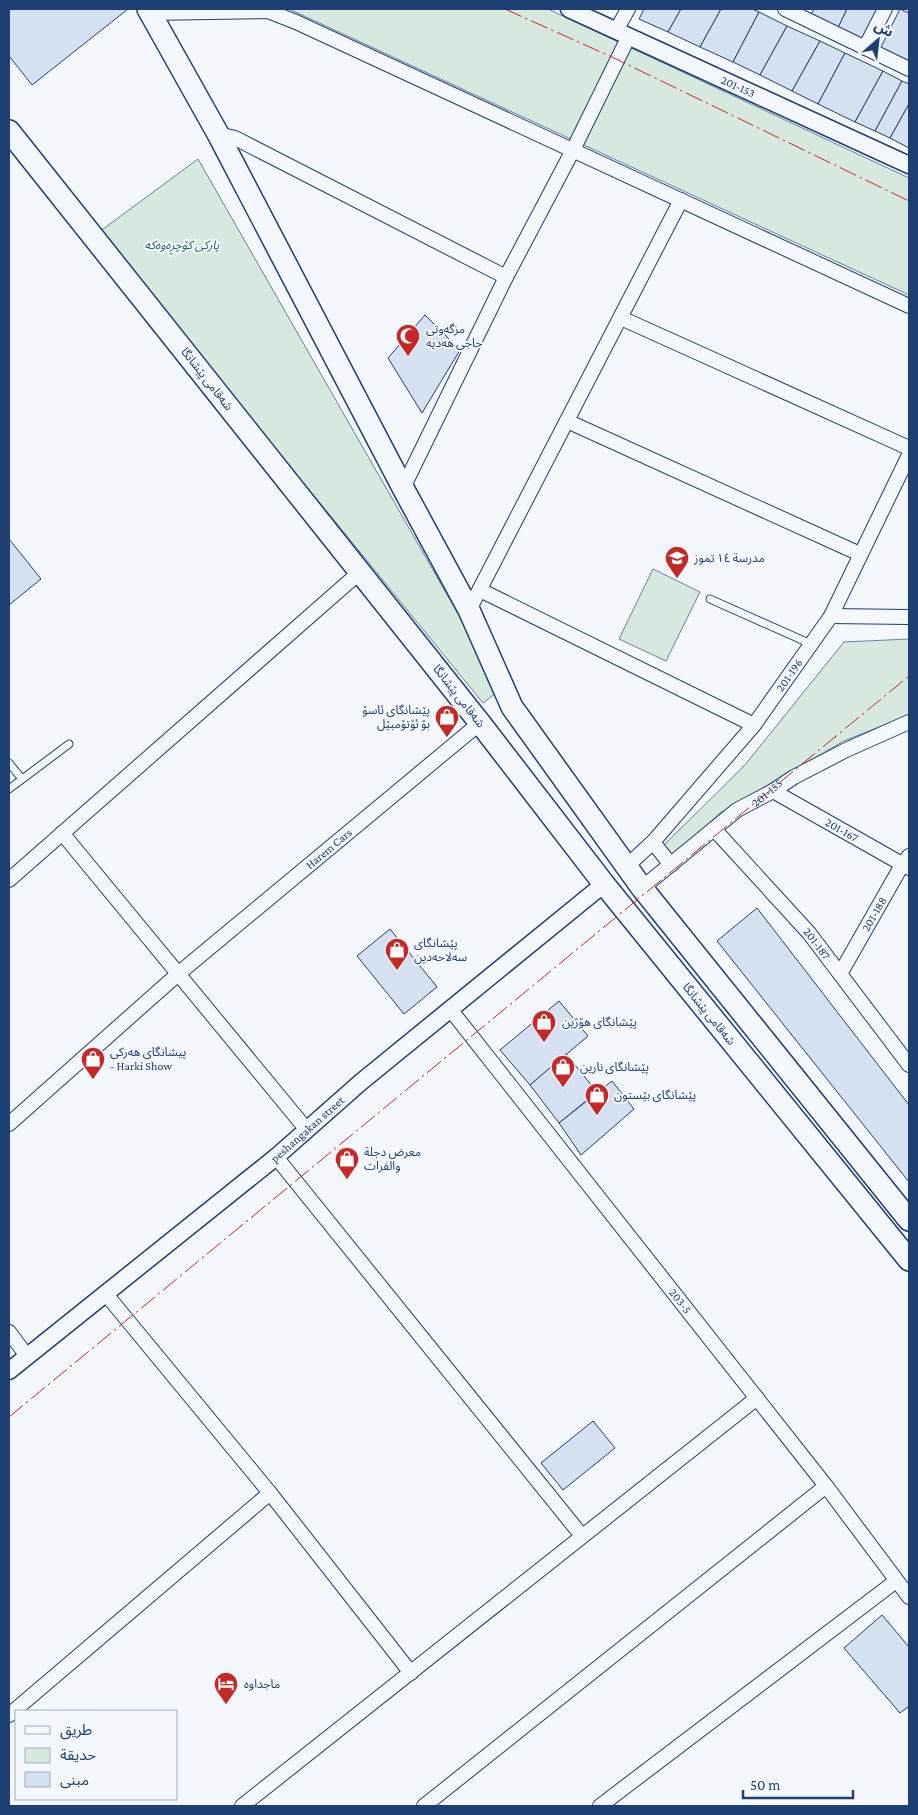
<svg xmlns="http://www.w3.org/2000/svg" width="918" height="1815" viewBox="0 0 918 1815" font-family="'Crimson Pro','Noto Sans Arabic',serif">
  <style>
    .green { fill: #d7e8df; stroke: #687fa3 }
    .building { fill: #d5e0f0; stroke: #1d3f73 }
    .lines { fill: none; stroke-linecap: round; stroke-linejoin: round }
    .service-casing { stroke: #1d3f73; stroke-width: 9 }
    .minor-casing { stroke: #1d3f73; stroke-width: 16 }
    .tertiary-casing { stroke: #1d3f73; stroke-width: 19 }
    .primary-casing { stroke: #1d3f73; stroke-width: 24 }
    .service { stroke: #f4f7fb; stroke-width: 7 }
    .minor { stroke: #f4f7fb; stroke-width: 14 }
    .tertiary { stroke: #f4f7fb; stroke-width: 16 }
    .primary { stroke: #f4f7fb; stroke-width: 21 }
    .power { stroke: #c62828; stroke-width: 1; stroke-dasharray: 18 4 2.5 4; stroke-linecap: butt }
    .labels { text-anchor: middle; stroke-width: 4; stroke-linejoin: round; paint-order: stroke }
    .street-label { font-size: 12px; fill: #1d3f73; stroke: #f4f7fb }
    .park-label { font-size: 12px; font-style: italic; fill: #2c6c60; stroke: #f4f7fb }
    .poi-label { font-size: 12px; fill: #1d3f73; stroke: #f4f7fb; text-anchor: start }
  </style>
  <rect width="100%" height="100%" fill="#f4f7fb"/>
  <!-- green -->
  <g class="green">
    <path d="M 289,9 L 548,9 L 909,178 L 909,295 Z"/>
    <path d="M 198,159 L 501,689 L 483,703 L 99,232 Z"/>
    <path d="M 653,569 L 700,592 L 666,661 L 619,639 Z"/>
    <path d="M 909,639 L 909,715 L 844,741 L 720,813 L 674,856 L 662,847 L 745,765 L 844,642 Z"/>
  </g>
  <!-- building -->
  <g class="building">
    <path d="M 9,9 L 128,9 L 32,85 L 9,56 Z"/>
    <path d="M 644,9 L 681,9 L 668,32 L 639,19 Z"/>
    <path d="M 681,9 L 721,9 L 700,47 L 668,32 Z"/>
    <path d="M 721,9 L 752,9 L 759,12 L 733,62 L 700,47 Z"/>
    <path d="M 814,9 L 847,9 L 837,30 L 810,16 Z"/>
    <path d="M 847,9 L 880,9 L 863,43 L 837,30 Z"/>
    <path d="M 900,9 L 909,13 L 909,64 L 880,49 Z"/>
    <path d="M 759,12 L 787,26 L 760,75 L 733,62 Z"/>
    <path d="M 787,26 L 820,41 L 792,91 L 760,75 Z"/>
    <path d="M 820,41 L 845,53 L 818,104 L 792,91 Z"/>
    <path d="M 845,53 L 883,71 L 855,122 L 818,104 Z"/>
    <path d="M 883,71 L 902,81 L 875,131 L 855,122 Z"/>
    <path d="M 902,81 L 909,84 L 909,104 L 890,138 L 875,131 Z"/>
    <path d="M 909,104 L 909,148 L 890,138 Z"/>
    <path d="M 425,315 L 460,350 L 422,413 L 388,358 Z"/>
    <path d="M 9,539 L 41,579 L 9,605 Z"/>
    <path d="M 757,908 L 909,1105 L 909,1182 L 717,941 Z"/>
    <path d="M 390,929 L 437,987 L 404,1014 L 357,956 Z"/>
    <path d="M 559,1001 L 588,1036 L 530,1085 L 500,1050 Z"/>
    <path d="M 566,1054 L 597,1092 L 559,1123 L 530,1085 Z"/>
    <path d="M 612,1081 L 634,1109 L 581,1155 L 559,1123 Z"/>
    <path d="M 593,1421 L 615,1448 L 563,1490 L 541,1463 Z"/>
    <path d="M 882,1615 L 909,1647 L 909,1706 L 900,1713 L 844,1648 Z"/>
  </g>
  <g class="lines">
    <defs>
      <g id="service">
        <path d="M 710,599 L 811,644"/>
        <path d="M 9,763 L 22,779"/>
        <path d="M 9,789 L 69,744"/>
      </g>
      <g id="minor">
        <path d="M 785,9 L 909,69"/>
        <path d="M 150,13 L 268,11 L 296,22 L 909,306"/>
        <path d="M 616,31 L 628,9"/>
        <path d="M 865,48 L 885,9"/>
        <path d="M 218,134 L 235,138 L 506,277"/>
        <path d="M 621,318 L 909,448"/>
        <path d="M 567,421 L 860,554"/>
        <path d="M 403,488 L 506,277 L 573,150 L 629,36"/>
        <path d="M 480,590 L 754,725"/>
        <path d="M 469,610 L 681,200"/>
        <path d="M 831,616 L 909,617"/>
        <path id="s1" d="M 773,791 L 909,868"/>
        <path id="s2" d="M 714,829 L 809,933 L 909,1065"/>
        <path d="M 62,833 L 307,1130"/>
        <path d="M 653,842 L 671,865"/>
        <path id="s3" d="M 627,866 L 653,842 L 754,725 L 831,616 L 909,455"/>
        <path d="M 9,880 L 360,572"/>
        <path d="M 642,888 L 737,810 L 773,791 L 794,777 L 846,750 L 909,722"/>
        <path id="s4" d="M 840,974 L 902,865 L 909,856"/>
        <path id="s5" d="M 450,1009 L 826,1486 L 909,1597"/>
        <path id="s6" d="M 9,1124 L 178,974 L 480,723"/>
        <path d="M 276,1157 L 582,1536"/>
        <path d="M 105,1293 L 270,1493 L 411,1673"/>
        <path d="M 9,1332 L 27,1356"/>
        <path d="M 9,1715 L 270,1493"/>
        <path d="M 242,1806 L 757,1398"/>
        <path d="M 424,1806 L 826,1486"/>
        <path d="M 600,1806 L 896,1581"/>
      </g>
      <g id="tertiary">
        <path id="s7" d="M 569,9 L 909,165"/>
        <path id="s8" d="M 9,1371 L 276,1157 L 361,1082 L 604,884"/>
      </g>
      <g id="primary">
        <path d="M 148,9 L 218,134 L 403,488 L 469,610 L 512,707 L 642,888 L 909,1220"/>
        <path d="M 9,131 L 480,723 L 604,884 L 909,1260"/>
      </g>
    </defs>
    <!-- service casing -->
    <use href="#service" class="service-casing"/>
    <!-- minor casing -->
    <use href="#minor" class="minor-casing"/>
    <!-- tertiary casing -->
    <use href="#tertiary" class="tertiary-casing"/>
    <!-- primary casing -->
    <use href="#primary" class="primary-casing"/>
    <!-- service -->
    <use href="#service" class="service"/>
    <!-- minor -->
    <use href="#minor" class="minor"/>
    <!-- tertiary -->
    <use href="#tertiary" class="tertiary"/>
    <!-- primary -->
    <use href="#primary" class="primary"/>
    <!-- power -->
    <g class="power">
      <path d="M 505,9 L 614,58 L 909,201"/>
      <path id="s9" d="M 9,1417 L 909,676"/>
    </g>
  </g>
  <!-- icons -->
  <defs>
    <symbol id="mosque-pin" viewBox="-11 -11 22 30"><path d="M0 17L-7.5 6A9.5 9.5 0 1 1 7.5 6Z" fill="#c62828" stroke="#f4f7fb"/><path d="M3.5-4.9A6 6 0 1 0 3.5 4.9A5 5 0 1 1 3.5-4.9Z" fill="#fff"/></symbol>
    <symbol id="school-pin" viewBox="-11 -11 22 30"><path d="M0 17L-7.5 6A9.5 9.5 0 1 1 7.5 6Z" fill="#c62828" stroke="#f4f7fb"/><path d="M0-5L7-2L0 1L-7-2ZM-4 1L0 2.5L4 1V4Q0 6-4 4Z" fill="#fff"/></symbol>
    <symbol id="shop-pin" viewBox="-11 -11 22 30"><path d="M0 17L-7.5 6A9.5 9.5 0 1 1 7.5 6Z" fill="#c62828" stroke="#f4f7fb"/><path d="M-5-2.5h2.3a2.7 3.5 0 0 1 5.4 0H5L5.5 6h-11ZM-1.5-2.5h3a1.5 2.3 0 0 0-3 0Z" fill="#fff"/></symbol>
    <symbol id="hotel-pin" viewBox="-11 -11 22 30"><path d="M0 17L-7.5 6A9.5 9.5 0 1 1 7.5 6Z" fill="#c62828" stroke="#f4f7fb"/><path d="M-6-4.5h1.5V1H6V5H4.5V3h-9V5H-6ZM-4 0a1.8 1.8 0 1 1 3.6 0ZM.5 0V-2.5h3Q6-2.5 6 0Z" fill="#fff"/></symbol>
  </defs>
  <g fill-rule="evenodd">
    <use href="#mosque-pin" x="394" y="322" width="28" height="38"/>
    <use href="#school-pin" x="663" y="544" width="28" height="38"/>
    <use href="#shop-pin" x="433" y="703" width="28" height="38"/>
    <use href="#shop-pin" x="383" y="936" width="28" height="38"/>
    <use href="#shop-pin" x="530" y="1008" width="28" height="38"/>
    <use href="#shop-pin" x="79" y="1045" width="28" height="38"/>
    <use href="#shop-pin" x="549" y="1053" width="28" height="38"/>
    <use href="#shop-pin" x="583" y="1081" width="28" height="38"/>
    <use href="#shop-pin" x="333" y="1145" width="28" height="38"/>
    <use href="#hotel-pin" x="212" y="1670" width="28" height="38"/>
  </g>
  <g class="labels">
    <!-- street labels -->
    <g class="street-label">
      <text dy="4" stroke="none"><textPath href="#s7" startOffset="186">201-153</textPath></text>
      <text transform="translate(207 379) rotate(52)" y="4">شەقامی پێشانگا</text>
      <text dy="4" stroke="none"><textPath href="#s3" startOffset="251">201-196</textPath></text>
      <text transform="translate(459 696) rotate(52)" y="4">شەقامی پێشانگا</text>
      <text dy="4" stroke="none"><textPath href="#s9" startOffset="982">201-155</textPath></text>
      <text dy="4" stroke="none"><textPath href="#s1" startOffset="79">201-167</textPath></text>
      <text dy="4" stroke="none"><textPath href="#s6" startOffset="422">Harem Cars</textPath></text>
      <text dy="4" stroke="none"><textPath href="#s4" startOffset="69">201-188</textPath></text>
      <text dy="4" stroke="none"><textPath href="#s2" startOffset="154">201-187</textPath></text>
      <text transform="translate(709 1014) rotate(51)" y="4">شەقامی پێشانگا</text>
      <text dy="4" stroke="none"><textPath href="#s8" startOffset="384">peshangakan street</textPath></text>
      <text dy="4" stroke="none"><textPath href="#s5" startOffset="372">203-5</textPath></text>
    </g>
    <!-- park labels -->
    <g class="park-label">
      <text x="182" y="249">پارکی کۆچڕەوەکە</text>
    </g>
    <!-- poi labels -->
    <g class="poi-label">
      <text x="426" y="333">مزگەوتی<tspan x="426" dy="14">حاجی هەدیە</tspan></text>
      <text x="694" y="562">مدرسة ١٤ تموز</text>
      <text x="430" y="714" text-anchor="end">پێشانگای ئاسۆ<tspan x="430" dy="14">بۆ ئۆتۆمبێل</tspan></text>
      <text x="414" y="947">پێشانگای<tspan x="414" dy="14">سەلاحەدین</tspan></text>
      <text x="562" y="1026">پێشانگای هۆژین</text>
      <text x="110" y="1056">پیشانگای هەرکی<tspan x="110" dy="14">- Harki Show</tspan></text>
      <text x="580" y="1071">پێشانگای نارین</text>
      <text x="614" y="1099">پێشانگای بێستون</text>
      <text x="364" y="1156">معرض دجلة<tspan x="364" dy="14">والفرات</tspan></text>
      <text x="244" y="1688">ماجداوە</text>
    </g>
  </g>
  <!-- border -->
  <rect width="918" height="1815" fill="none" stroke="#1d3f73" stroke-width="20"/>
  <!-- legend -->
  <rect x="15" y="1710" width="162" height="90" fill="#f4f7fb" stroke="#9eadc5"/>
  <rect x="25" y="1726" width="25" height="8" fill="#f4f7fb" stroke="#9eadc5"/>
  <text x="60" y="1735" font-size="15" fill="#1d3f73">طريق</text>
  <rect x="25" y="1748" width="25" height="15" fill="#d7e8df" stroke="#9eadc5"/>
  <text x="60" y="1760" font-size="15" fill="#1d3f73">حديقة</text>
  <rect x="25" y="1772" width="25" height="15" fill="#d5e0f0" stroke="#9eadc5"/>
  <text x="60" y="1785" font-size="15" fill="#1d3f73">مبنى</text>
  <!-- north arrow -->
  <g transform="translate(878 40) rotate(28)" stroke="#f4f7fb" stroke-width="4" paint-order="stroke">
  <path d="M0-4L9 19L0 12L-9 19Z" fill="#1d3f73"/>
  <text y="-8" font-size="14" font-weight="bold" text-anchor="middle" fill="#1d3f73">ش</text>
  </g>
  <!-- scale -->
  <path d="M743 1790v8h110v-8" fill="none" stroke="#1d3f73" stroke-width="2.5"/>
  <text x="750" y="1790" font-size="15" fill="#1d3f73" stroke="#f4f7fb" stroke-width="4" paint-order="stroke">50 m</text>
</svg>
